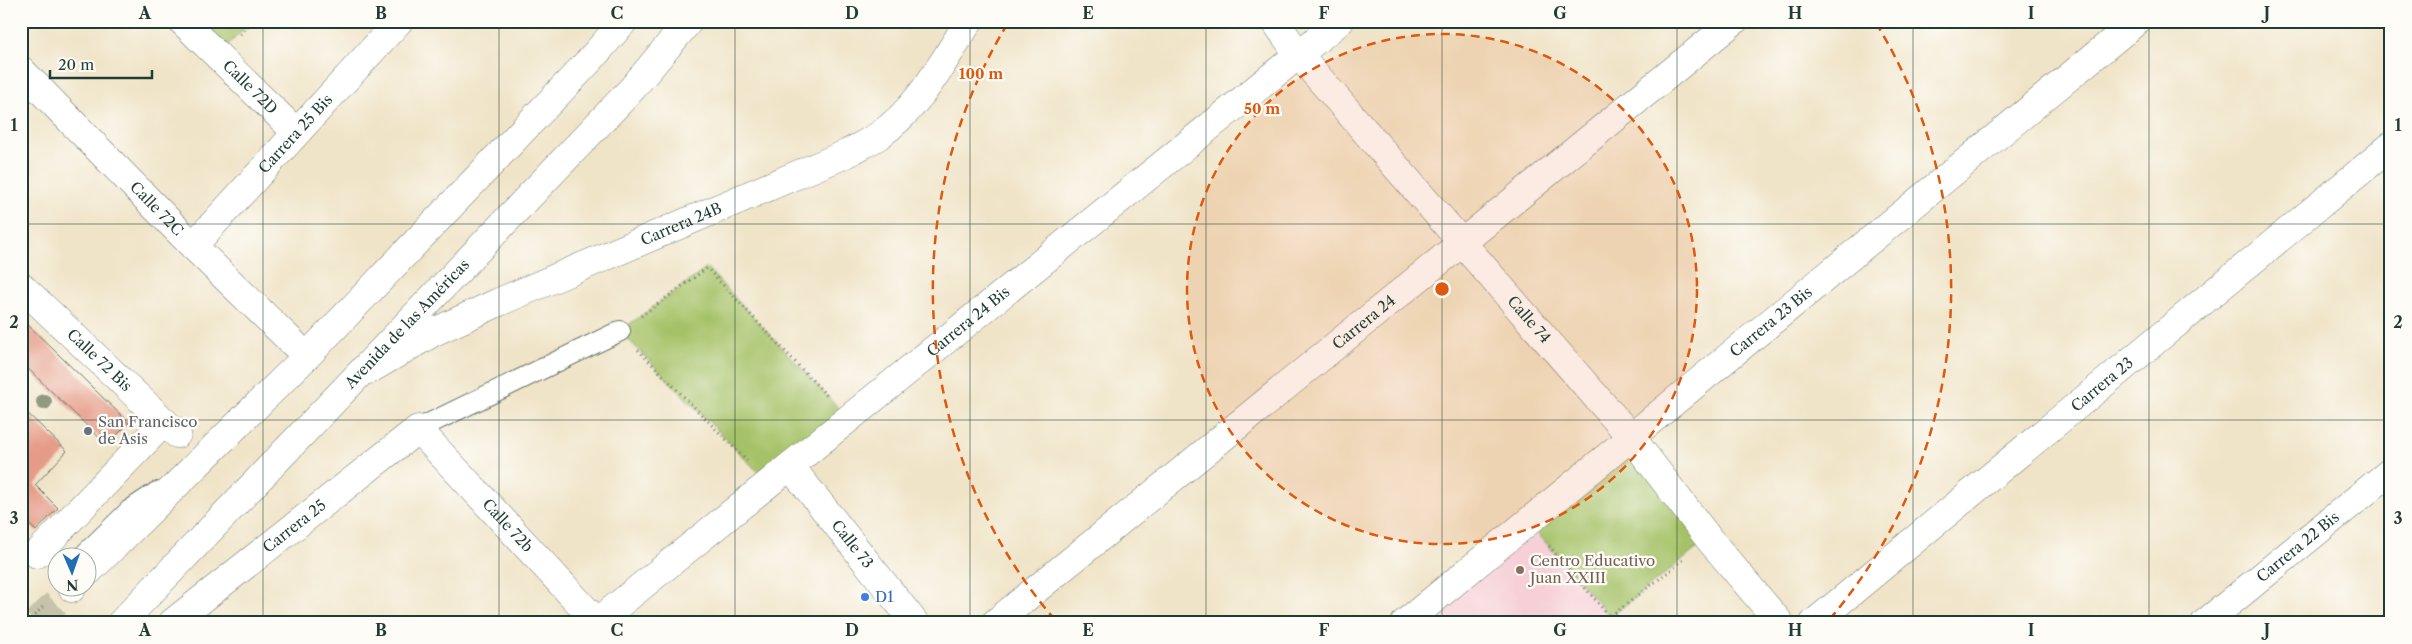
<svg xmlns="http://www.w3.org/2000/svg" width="2412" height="644" viewBox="0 0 2412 644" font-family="'Libre Caslon Text',serif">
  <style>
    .built { fill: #f6cfd7 }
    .green { fill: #a6c268; stroke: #62804e }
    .building { fill: #e69b88 }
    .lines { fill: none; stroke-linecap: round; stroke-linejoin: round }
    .primary-tunnel { stroke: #c6c3aa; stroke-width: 28; stroke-dasharray: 28 14; stroke-linecap: butt }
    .lane-casing { stroke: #687768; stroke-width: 22 }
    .street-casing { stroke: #687768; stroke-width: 29 }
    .primary-casing { stroke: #687768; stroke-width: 29 }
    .path { stroke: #687768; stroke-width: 3; stroke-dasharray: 1 4; stroke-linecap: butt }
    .lane { stroke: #fff; stroke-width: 20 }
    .street { stroke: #fff; stroke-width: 28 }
    .primary { stroke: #fff; stroke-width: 28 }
    .tree { fill: #909a7e }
    .grid { fill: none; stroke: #1f3d34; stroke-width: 1; stroke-opacity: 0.55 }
    .ring { fill: none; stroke: #de580e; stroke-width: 2.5; stroke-dasharray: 9 6 }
    .worship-dot { fill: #6b7280; stroke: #fdfcf7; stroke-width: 2 }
    .education-dot { fill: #8d6e63; stroke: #fdfcf7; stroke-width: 2 }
    .shop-dot { fill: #3f7fe0; stroke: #fdfcf7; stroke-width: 2 }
    .labels { text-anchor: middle; stroke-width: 4.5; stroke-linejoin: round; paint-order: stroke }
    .street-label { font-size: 15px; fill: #1f3d34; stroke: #fdfcf7 }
    .worship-label { font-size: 15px; fill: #5b616d; stroke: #fdfcf7; text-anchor: start }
    .education-label { font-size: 15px; fill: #785e54; stroke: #fdfcf7; text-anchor: start }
    .shop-label { font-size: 15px; fill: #366cbe; stroke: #fdfcf7; text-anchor: start }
    .centre { fill: #de580e; stroke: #fdfcf7; stroke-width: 2.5 }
    .ring-label { font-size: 15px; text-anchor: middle; font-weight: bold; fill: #de580e; stroke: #fdfcf7; stroke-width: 4.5; stroke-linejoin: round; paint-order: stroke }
    .neatline { fill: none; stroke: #1f3d34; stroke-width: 2 }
    .grid-label { font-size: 16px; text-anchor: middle; font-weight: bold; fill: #1f3d34 }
  </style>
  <rect width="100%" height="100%" fill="#fdfcf7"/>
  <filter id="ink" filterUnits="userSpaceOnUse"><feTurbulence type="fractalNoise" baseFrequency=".02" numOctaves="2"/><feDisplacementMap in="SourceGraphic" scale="10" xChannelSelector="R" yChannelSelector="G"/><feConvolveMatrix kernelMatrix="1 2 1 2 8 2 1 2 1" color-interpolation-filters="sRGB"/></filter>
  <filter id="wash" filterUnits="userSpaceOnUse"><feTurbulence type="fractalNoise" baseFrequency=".0096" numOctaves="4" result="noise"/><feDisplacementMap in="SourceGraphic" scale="20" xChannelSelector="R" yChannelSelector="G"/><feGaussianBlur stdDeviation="1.12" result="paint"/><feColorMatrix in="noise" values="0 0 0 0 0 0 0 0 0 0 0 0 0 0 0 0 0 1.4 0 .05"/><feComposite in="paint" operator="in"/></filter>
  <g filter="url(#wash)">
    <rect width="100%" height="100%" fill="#f0e4c8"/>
    <!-- built -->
    <path class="built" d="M 1529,523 L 1615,623 L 1405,623 Z"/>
    <!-- green -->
    <g class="green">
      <path d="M 201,21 L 252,21 L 226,47 Z"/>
      <path d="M 707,268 L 849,419 L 769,483 L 620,331 Z"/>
      <path d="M 1631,437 L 1709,539 L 1610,617 L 1529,523 Z"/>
    </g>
    <g id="blocks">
      <!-- building -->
      <g class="building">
        <path d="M 21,318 L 129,423 L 107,445 L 21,362 Z"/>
        <path d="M 21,407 L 67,451 L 35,485 L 58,508 L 36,531 L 21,517 L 21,494 L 24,491 L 21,489 Z"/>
      </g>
    </g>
  </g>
  <g filter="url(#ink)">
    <use href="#blocks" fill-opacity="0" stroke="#687768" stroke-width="1"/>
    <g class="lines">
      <!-- primary-tunnel -->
      <path class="primary-tunnel" d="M 36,623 L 72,588"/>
      <defs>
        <g id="lane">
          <path d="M 418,429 L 620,331"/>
          <path d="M 83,556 L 130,510 L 157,492"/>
        </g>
        <g id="street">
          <path id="s1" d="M 182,21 L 296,132"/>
          <path id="s2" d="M 1275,21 L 1298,54 L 1631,437 L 1709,539 L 1780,623"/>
          <path id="s3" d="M 21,70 L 193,246 L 294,344"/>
          <path id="s4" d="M 193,246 L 399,21"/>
          <path id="s5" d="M 21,286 L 177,434"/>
          <path id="s6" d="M 369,370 L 434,332 L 499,302 L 848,153 C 858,147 869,142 878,136 C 919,108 943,62 969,21"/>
          <path id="s7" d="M 790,466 L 915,623"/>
          <path d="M 37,554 L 164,422"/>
          <path id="s8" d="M 172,623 L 418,429 L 597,622"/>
          <path id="s9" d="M 596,623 L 1340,21"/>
          <path id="s10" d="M 995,623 L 1734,21"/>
          <path id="s11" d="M 1405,623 L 2137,21"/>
          <path id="s12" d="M 1814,623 L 2391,146"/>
          <path id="s13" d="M 2205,623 L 2391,471"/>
        </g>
        <g id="primary">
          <path d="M 88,572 L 307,356 L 590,60 L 624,21"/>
          <path d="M 72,588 L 73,586"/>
          <path id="s14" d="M 121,623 L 631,90 L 689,21"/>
        </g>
      </defs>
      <!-- lane casing -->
      <use href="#lane" class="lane-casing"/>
      <!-- street casing -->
      <use href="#street" class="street-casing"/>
      <!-- primary casing -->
      <use href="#primary" class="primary-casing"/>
      <!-- path -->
      <g class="path">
        <path d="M 240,34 L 252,21"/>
        <path d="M 641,316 L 707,268 L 828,397"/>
        <path d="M 638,350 L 747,461"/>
        <path d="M 1549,546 L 1610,617 L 1685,559"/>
        <path d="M 29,623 L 45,604"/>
      </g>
      <!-- lane -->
      <use href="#lane" class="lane"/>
      <!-- street -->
      <use href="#street" class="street"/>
      <!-- primary -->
      <use href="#primary" class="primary"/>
    </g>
    <!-- trees -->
    <circle class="tree" cx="44" cy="402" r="8"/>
  </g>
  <!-- grid -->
  <path class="grid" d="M 263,21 L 263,623M 499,21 L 499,623M 735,21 L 735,623M 970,21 L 970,623M 1206,21 L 1206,623M 1442,21 L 1442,623M 1677,21 L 1677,623M 1913,21 L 1913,623M 2149,21 L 2149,623M 21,224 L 2391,224M 21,420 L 2391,420"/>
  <!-- distance rings -->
  <circle cx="1442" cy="289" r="255" fill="#de580e" fill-opacity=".12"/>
  <g class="ring">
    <circle cx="1442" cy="289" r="255"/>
    <path d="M1055 620A509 509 0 0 1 1008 23M1876 23A509 509 0 0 1 1829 620"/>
  </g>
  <!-- markers -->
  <circle class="worship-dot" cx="88" cy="431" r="5"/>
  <circle class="education-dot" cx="1520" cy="570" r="5"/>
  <circle class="shop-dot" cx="865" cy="597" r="5"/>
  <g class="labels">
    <!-- street labels -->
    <g class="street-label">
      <text dy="5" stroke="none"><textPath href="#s1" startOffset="95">Calle 72D</textPath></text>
      <text dy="5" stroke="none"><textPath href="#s4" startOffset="152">Carrera 25 Bis</textPath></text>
      <text dy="5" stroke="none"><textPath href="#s3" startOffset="194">Calle 72C</textPath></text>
      <text dy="5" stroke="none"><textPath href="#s6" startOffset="345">Carrera 24B</textPath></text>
      <text dy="5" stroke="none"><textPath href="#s2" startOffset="392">Calle 74</textPath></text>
      <text dy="5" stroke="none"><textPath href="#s10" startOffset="476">Carrera 24</textPath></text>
      <text dy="5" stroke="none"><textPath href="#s9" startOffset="479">Carrera 24 Bis</textPath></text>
      <text dy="5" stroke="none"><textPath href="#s11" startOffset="474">Carrera 23 Bis</textPath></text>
      <text dy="5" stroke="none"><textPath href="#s14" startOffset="414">Avenida de las Américas</textPath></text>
      <text dy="5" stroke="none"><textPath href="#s5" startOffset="108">Calle 72 Bis</textPath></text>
      <text dy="5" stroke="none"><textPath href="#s12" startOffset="374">Carrera 23</textPath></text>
      <text dy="5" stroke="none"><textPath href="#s8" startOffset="156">Carrera 25</textPath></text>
      <text dy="5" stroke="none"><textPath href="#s8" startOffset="445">Calle 72b</textPath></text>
      <text dy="5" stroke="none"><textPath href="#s7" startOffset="100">Calle 73</textPath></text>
      <text dy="5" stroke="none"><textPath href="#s13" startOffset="120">Carrera 22 Bis</textPath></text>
    </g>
    <!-- worship labels -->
    <g class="worship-label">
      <text x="98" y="427">San Francisco<tspan x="98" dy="17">de Asis</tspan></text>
    </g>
    <!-- education labels -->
    <g class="education-label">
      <text x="1530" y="566">Centro Educativo<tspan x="1530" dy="17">Juan XXIII</tspan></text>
    </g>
    <!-- shop labels -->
    <g class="shop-label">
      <text x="875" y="602">D1</text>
    </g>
  </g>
  <circle cx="1442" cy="289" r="8" class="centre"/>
  <g class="ring-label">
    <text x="981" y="79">100 m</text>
    <text x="1262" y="114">50 m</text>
  </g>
  <!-- margin -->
  <rect width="2412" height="644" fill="none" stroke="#fdfcf7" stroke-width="55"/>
  <!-- north arrow -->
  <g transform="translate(72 572) rotate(178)"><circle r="24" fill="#fdfcf7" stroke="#a4b0a9"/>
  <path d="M0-4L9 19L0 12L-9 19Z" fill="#1f6fb2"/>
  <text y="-8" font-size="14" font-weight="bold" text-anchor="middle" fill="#1f3d34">N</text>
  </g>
  <!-- scale -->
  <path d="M50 70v8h102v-8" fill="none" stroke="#1f3d34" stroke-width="2.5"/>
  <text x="58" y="70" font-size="15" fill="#1f3d34" stroke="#fdfcf7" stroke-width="4" paint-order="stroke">20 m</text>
  <rect x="28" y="28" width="2356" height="588" class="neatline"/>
  <g class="grid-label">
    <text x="145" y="19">A</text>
    <text x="381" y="19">B</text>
    <text x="617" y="19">C</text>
    <text x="852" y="19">D</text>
    <text x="1088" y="19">E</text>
    <text x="1324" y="19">F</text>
    <text x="1560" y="19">G</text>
    <text x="1795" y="19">H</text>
    <text x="2031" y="19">I</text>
    <text x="2267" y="19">J</text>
    <text x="14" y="131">1</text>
    <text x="2398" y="131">1</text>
    <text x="14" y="328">2</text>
    <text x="2398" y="328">2</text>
    <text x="14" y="524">3</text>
    <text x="2398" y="524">3</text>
    <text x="145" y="636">A</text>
    <text x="381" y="636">B</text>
    <text x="617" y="636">C</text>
    <text x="852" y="636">D</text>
    <text x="1088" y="636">E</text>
    <text x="1324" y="636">F</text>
    <text x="1560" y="636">G</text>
    <text x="1795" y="636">H</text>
    <text x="2031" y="636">I</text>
    <text x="2267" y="636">J</text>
  </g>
</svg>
